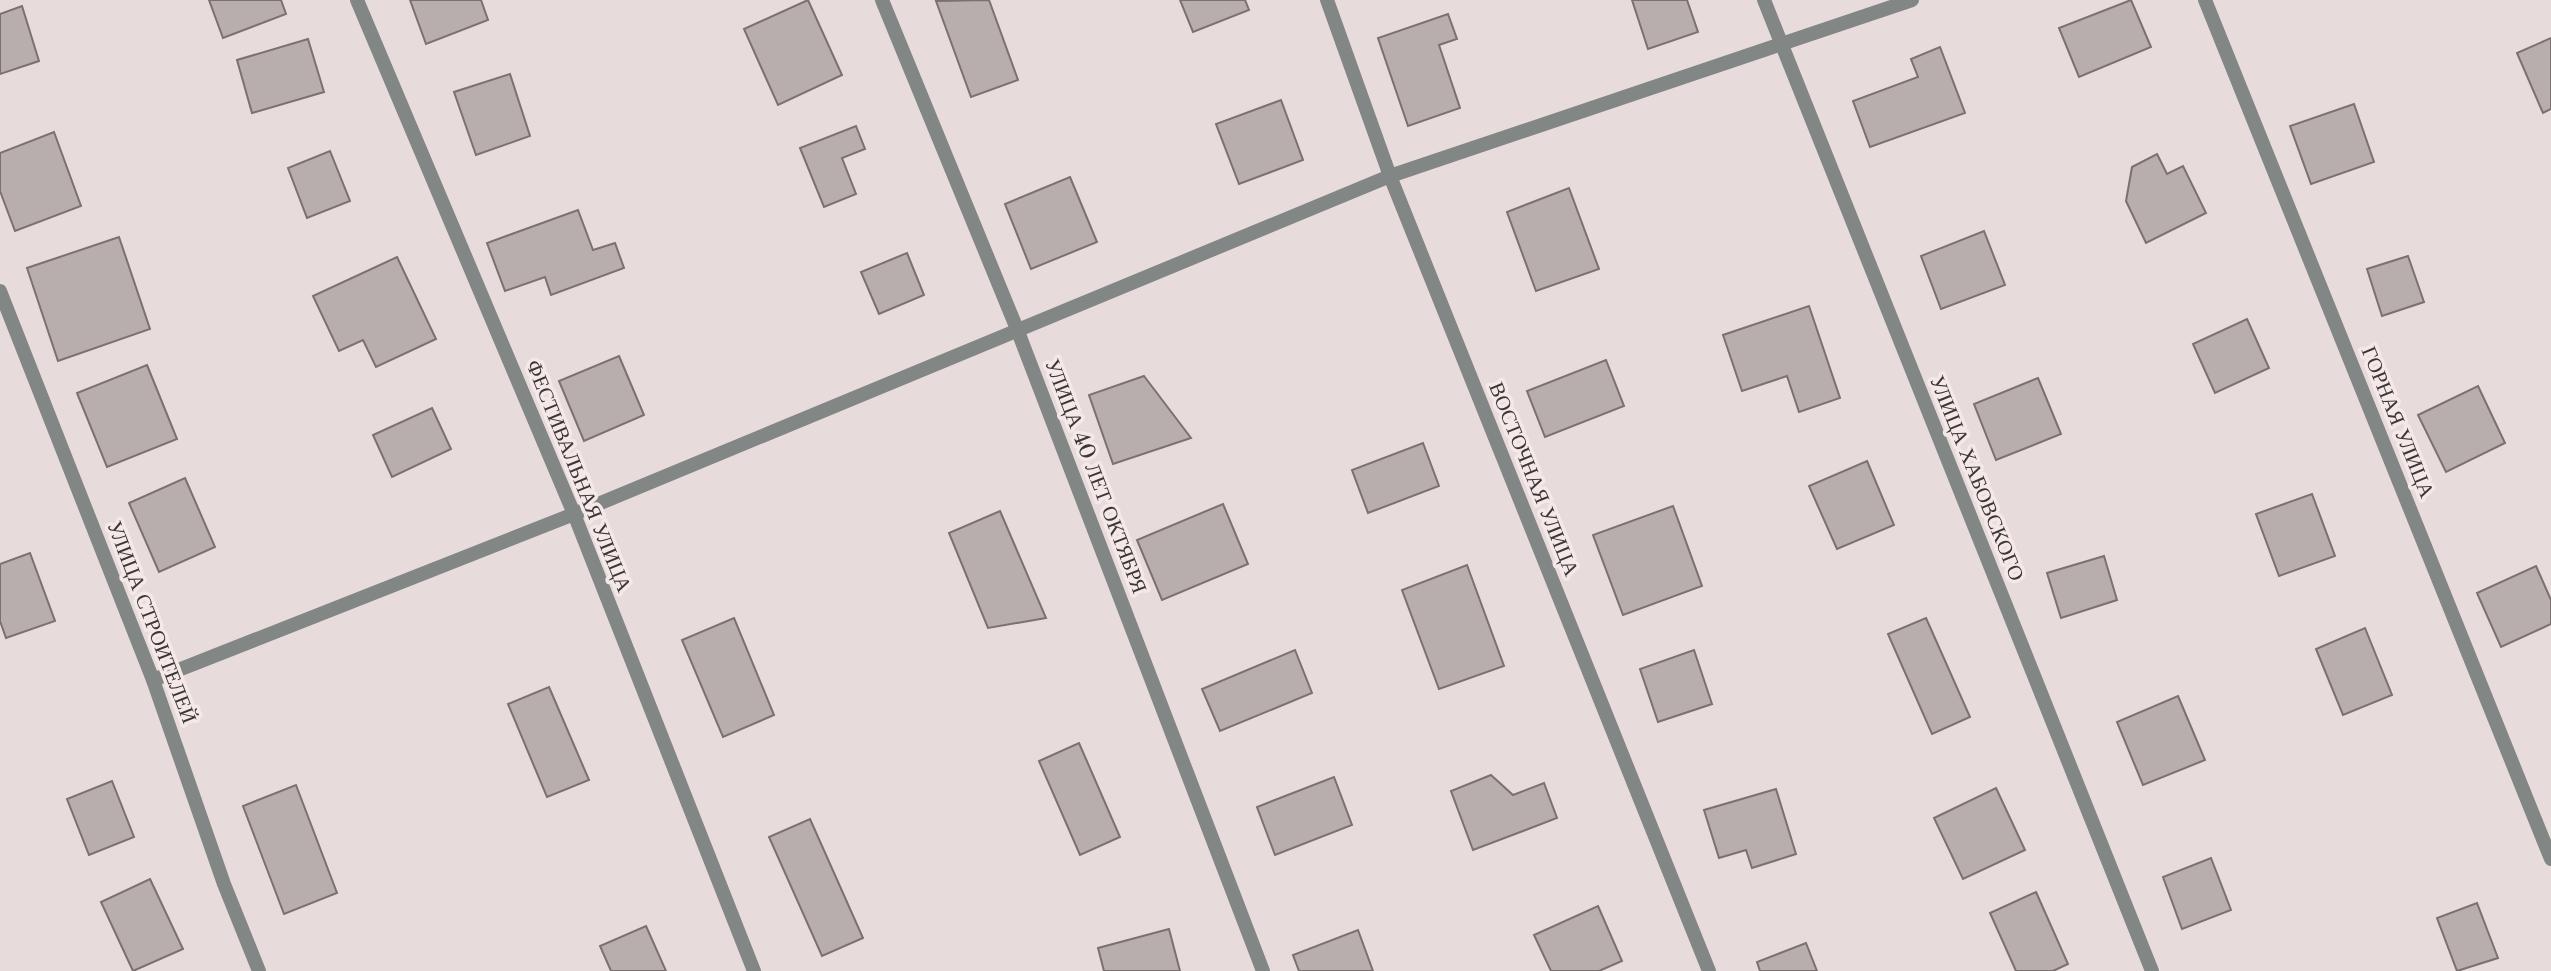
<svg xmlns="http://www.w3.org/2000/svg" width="2551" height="971" viewBox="0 0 2551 971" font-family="'Libre Baskerville',serif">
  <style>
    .building { fill: #b8aead; stroke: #7a7170; stroke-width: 2 }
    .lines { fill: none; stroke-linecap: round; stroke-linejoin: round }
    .street { stroke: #828685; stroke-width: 14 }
    .labels { text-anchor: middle; stroke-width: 7; stroke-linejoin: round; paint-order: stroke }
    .street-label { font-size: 21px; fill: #3b3736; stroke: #f4e9e8 }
  </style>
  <rect width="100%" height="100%" fill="#e7dcdb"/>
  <!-- building -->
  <g class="building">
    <path d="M 209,0 L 281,0 L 286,14 L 223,38 Z"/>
    <path d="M 410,0 L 481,0 L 488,20 L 426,44 Z"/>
    <path d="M 808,0 L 842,75 L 778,105 L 744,29 Z"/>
    <path d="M 989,0 L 1018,80 L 971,97 L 936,1 Z"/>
    <path d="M 1180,0 L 1245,0 L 1249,10 L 1193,32 Z"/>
    <path d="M 1632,0 L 1687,0 L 1698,32 L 1648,49 Z"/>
    <path d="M 2131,0 L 2151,47 L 2079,77 L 2059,28 Z"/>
    <path d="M 22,6 L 39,61 L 0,74 L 0,14 Z"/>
    <path d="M 1448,14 L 1457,39 L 1439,45 L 1460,108 L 1408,126 L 1378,38 Z"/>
    <path d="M 2551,38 L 2551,109 L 2543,113 L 2517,53 Z"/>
    <path d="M 308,39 L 324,92 L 252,113 L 237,60 Z"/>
    <path d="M 1940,47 L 1965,113 L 1870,147 L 1853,101 L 1918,77 L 1911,59 Z"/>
    <path d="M 510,74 L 530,136 L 476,155 L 454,92 Z"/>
    <path d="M 1281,100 L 1303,160 L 1239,184 L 1216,124 Z"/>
    <path d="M 2354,104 L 2374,162 L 2311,184 L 2290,126 Z"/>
    <path d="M 856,126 L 865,149 L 842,158 L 856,194 L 824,207 L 800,148 Z"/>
    <path d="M 54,132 L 81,206 L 15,231 L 0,191 L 0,153 Z"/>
    <path d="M 330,151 L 350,201 L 307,218 L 288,168 Z"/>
    <path d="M 2157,154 L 2167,174 L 2183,166 L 2206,213 L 2146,243 L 2126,201 L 2132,167 Z"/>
    <path d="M 1070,177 L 1097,242 L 1031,269 L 1005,204 Z"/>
    <path d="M 1569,188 L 1599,269 L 1536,291 L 1507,212 Z"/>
    <path d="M 578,210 L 593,250 L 615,243 L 624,268 L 551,295 L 545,277 L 505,291 L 487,243 Z"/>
    <path d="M 1984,231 L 2005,285 L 1941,309 L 1921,256 Z"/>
    <path d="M 119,237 L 150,329 L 58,361 L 27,268 Z"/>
    <path d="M 907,253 L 924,295 L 879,314 L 861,272 Z"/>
    <path d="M 2408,256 L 2424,302 L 2382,316 L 2367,269 Z"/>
    <path d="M 397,257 L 436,339 L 376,367 L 363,340 L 339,351 L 313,296 Z"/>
    <path d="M 1809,306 L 1840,398 L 1799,412 L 1787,376 L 1742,391 L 1723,335 Z"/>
    <path d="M 2247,319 L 2269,368 L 2215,393 L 2193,344 Z"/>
    <path d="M 619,356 L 644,415 L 584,441 L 559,381 Z"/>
    <path d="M 1606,360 L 1624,406 L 1545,437 L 1527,391 Z"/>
    <path d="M 147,365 L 177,439 L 107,467 L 77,393 Z"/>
    <path d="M 1144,376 L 1191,438 L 1113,464 L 1089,395 Z"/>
    <path d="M 2038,378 L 2061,434 L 1996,460 L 1974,404 Z"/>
    <path d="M 2478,386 L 2505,443 L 2446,472 L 2418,415 Z"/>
    <path d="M 432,408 L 451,449 L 392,477 L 373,435 Z"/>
    <path d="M 1423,443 L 1439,486 L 1368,513 L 1352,470 Z"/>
    <path d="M 1867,461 L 1894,525 L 1837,549 L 1809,486 Z"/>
    <path d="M 185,478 L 215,547 L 159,572 L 129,503 Z"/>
    <path d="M 2312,494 L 2335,556 L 2279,576 L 2256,514 Z"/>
    <path d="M 1223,504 L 1248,564 L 1162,600 L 1137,540 Z"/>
    <path d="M 1673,506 L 1702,586 L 1623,615 L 1593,535 Z"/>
    <path d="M 1000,511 L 1046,618 L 988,628 L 949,533 Z"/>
    <path d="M 30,553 L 55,621 L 6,638 L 0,621 L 0,564 Z"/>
    <path d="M 2104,556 L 2117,600 L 2061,618 L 2047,573 Z"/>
    <path d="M 1467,565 L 1504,666 L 1439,689 L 1402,590 Z"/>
    <path d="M 2536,566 L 2551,600 L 2551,624 L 2501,647 L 2477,593 Z"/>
    <path d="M 734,618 L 774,715 L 723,737 L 682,640 Z"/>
    <path d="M 1926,618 L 1970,717 L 1932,734 L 1888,634 Z"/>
    <path d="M 2365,628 L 2392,695 L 2343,715 L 2316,649 Z"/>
    <path d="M 1295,650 L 1312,693 L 1220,731 L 1202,689 Z"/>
    <path d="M 1694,650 L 1712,704 L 1658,722 L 1640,669 Z"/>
    <path d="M 549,687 L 589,780 L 547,797 L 508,704 Z"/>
    <path d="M 2178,696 L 2205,760 L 2143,785 L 2117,722 Z"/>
    <path d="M 1079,743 L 1120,837 L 1080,855 L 1039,761 Z"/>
    <path d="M 1491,775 L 1513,795 L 1544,783 L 1557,818 L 1473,850 L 1451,791 Z"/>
    <path d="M 1334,777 L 1352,825 L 1275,855 L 1257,807 Z"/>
    <path d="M 112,781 L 134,837 L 89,855 L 67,799 Z"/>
    <path d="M 296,785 L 337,893 L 284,914 L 243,806 Z"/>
    <path d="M 1996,788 L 2025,850 L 1963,879 L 1934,818 Z"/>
    <path d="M 1776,789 L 1796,854 L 1752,868 L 1746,850 L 1719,858 L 1704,810 Z"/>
    <path d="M 810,819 L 863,938 L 822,956 L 769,837 Z"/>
    <path d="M 2211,858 L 2231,910 L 2182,929 L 2163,877 Z"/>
    <path d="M 150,879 L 183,949 L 133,971 L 101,902 Z"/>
    <path d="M 2036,892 L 2068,964 L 2053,971 L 2016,971 L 1990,913 Z"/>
    <path d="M 2477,903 L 2498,958 L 2457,971 L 2437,918 Z"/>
    <path d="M 1598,906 L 1622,961 L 1599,971 L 1551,971 L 1534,935 Z"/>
    <path d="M 646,926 L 666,971 L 611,971 L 600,946 Z"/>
    <path d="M 1169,929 L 1180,971 L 1104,971 L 1098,948 Z"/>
    <path d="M 1358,930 L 1373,971 L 1299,971 L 1293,955 Z"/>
    <path d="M 1806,943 L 1817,971 L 1760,971 L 1757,962 Z"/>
  </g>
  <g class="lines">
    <!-- street -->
    <g class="street">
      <path d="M 357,0 L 574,514 L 754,971"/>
      <path d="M 882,0 L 1017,329 L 1263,971"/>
      <path d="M 1327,0 L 1390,176 L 1709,971"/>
      <path d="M 1764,0 L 2152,971"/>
      <path d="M 2205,0 L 2551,859"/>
      <path d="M 0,291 L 153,680 L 224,884 L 259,971"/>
      <path d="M 153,680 L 574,514 L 1390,176 L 1912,0"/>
    </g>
  </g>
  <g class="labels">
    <!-- street labels -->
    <g class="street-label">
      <text transform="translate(2398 422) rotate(68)" y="7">ГОРНАЯ УЛИЦА</text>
      <text transform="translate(579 476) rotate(68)" y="7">ФЕСТИВАЛЬНАЯ УЛИЦА</text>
      <text transform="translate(1096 476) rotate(69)" y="7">УЛИЦА 40 ЛЕТ ОКТЯБРЯ</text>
      <text transform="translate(1977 478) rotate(68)" y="7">УЛИЦА ХАБОВСКОГО</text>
      <text transform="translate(1534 479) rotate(68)" y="7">ВОСТОЧНАЯ УЛИЦА</text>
      <text transform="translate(152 622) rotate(69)" y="7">УЛИЦА СТРОИТЕЛЕЙ</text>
    </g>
  </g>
</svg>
